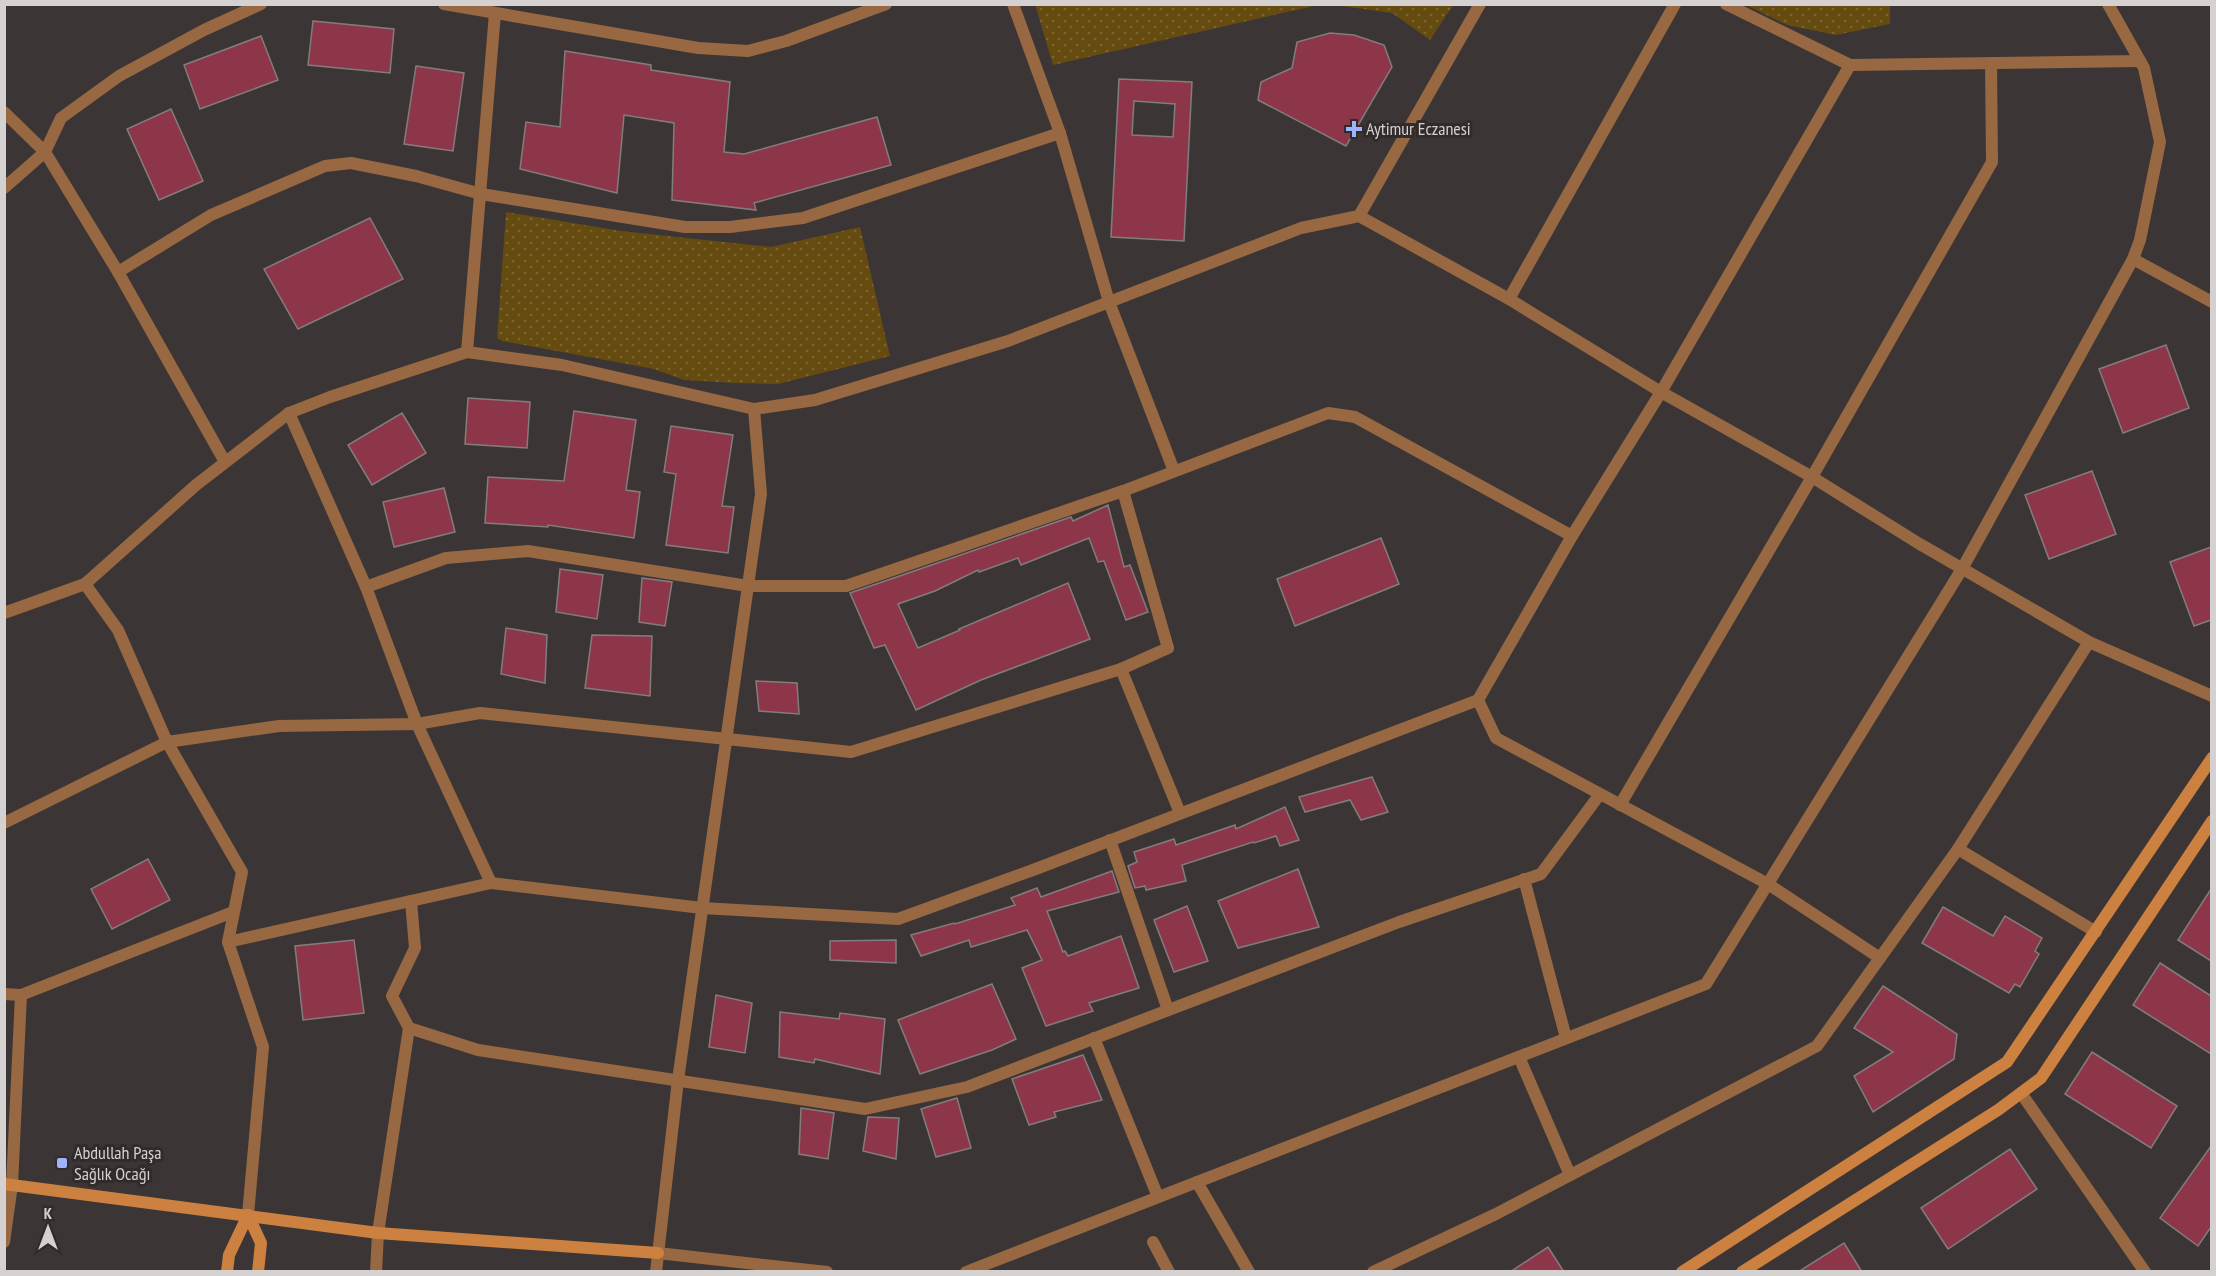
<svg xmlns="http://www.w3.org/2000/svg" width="2216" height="1276" viewBox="0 0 2216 1276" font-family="'PT Sans Narrow',sans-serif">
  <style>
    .park { fill: url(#park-dots) }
    .building { fill: #8e3649; stroke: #827d7d; stroke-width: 1.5; fill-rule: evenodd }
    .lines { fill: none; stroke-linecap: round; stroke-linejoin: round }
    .street { stroke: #986842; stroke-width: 12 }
    .secondary { stroke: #cd8141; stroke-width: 12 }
    .poi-dot { fill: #9eb3fd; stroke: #312c2b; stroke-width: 2 }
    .labels { text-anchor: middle; stroke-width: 6; stroke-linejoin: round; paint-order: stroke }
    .poi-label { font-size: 18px; fill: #d4d1d0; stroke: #312c2b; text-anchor: start }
  </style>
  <defs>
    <pattern id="park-dots" width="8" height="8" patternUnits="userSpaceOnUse" patternTransform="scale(1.5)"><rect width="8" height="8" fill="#654b0f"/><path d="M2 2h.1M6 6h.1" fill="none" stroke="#7a6431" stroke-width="1.8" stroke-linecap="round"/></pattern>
  </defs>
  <rect width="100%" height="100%" fill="#3b3635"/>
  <!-- park -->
  <g class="park">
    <path d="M 1035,4 L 1318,4 L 1318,5 L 1053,65 Z"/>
    <path d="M 1335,5 L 1453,4 L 1453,5 L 1430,40 L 1392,13 Z"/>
    <path d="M 1746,5 L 1890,5 L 1890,24 L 1836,35 L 1787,25 Z"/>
    <path d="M 506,212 L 621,231 L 771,247 L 860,227 L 890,356 L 778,384 L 735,383 L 684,380 L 654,369 L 502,341 L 497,338 Z"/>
  </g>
  <!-- building -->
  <g class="building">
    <path d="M 313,21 L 394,29 L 390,73 L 308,65 Z"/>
    <path d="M 1330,33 L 1354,35 L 1384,45 L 1392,67 L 1346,146 L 1258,100 L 1261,82 L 1292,68 L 1297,42 Z"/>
    <path d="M 261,36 L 278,80 L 200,109 L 184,65 Z"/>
    <path d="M 565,51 L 651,65 L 651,70 L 730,82 L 724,152 L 744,154 L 877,117 L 891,165 L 754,203 L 756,210 L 672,200 L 674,123 L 624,115 L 617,193 L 520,169 L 526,122 L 560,127 Z"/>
    <path d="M 416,66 L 464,73 L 453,151 L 404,144 Z"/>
    <path d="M 1119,79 L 1192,82 L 1184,241 L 1111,237 ZM 1134,101 L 1175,104 L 1173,137 L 1132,135 Z"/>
    <path d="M 171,109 L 203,181 L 159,200 L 127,129 Z"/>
    <path d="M 370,218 L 403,279 L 298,329 L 264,269 Z"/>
    <path d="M 2166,345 L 2189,408 L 2123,433 L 2099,369 Z"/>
    <path d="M 468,398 L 530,402 L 527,448 L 465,444 Z"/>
    <path d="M 574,411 L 636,420 L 626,490 L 640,492 L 634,538 L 548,525 L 548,527 L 485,523 L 488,477 L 564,481 Z"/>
    <path d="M 402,413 L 426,453 L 372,485 L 348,445 Z"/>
    <path d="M 671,426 L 733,435 L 722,506 L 734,507 L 728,553 L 666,545 L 676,474 L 664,472 Z"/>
    <path d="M 2092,471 L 2116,534 L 2049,559 L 2025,495 Z"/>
    <path d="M 444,488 L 455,532 L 394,547 L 383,502 Z"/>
    <path d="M 1108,505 L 1124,567 L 1130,565 L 1148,612 L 1126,620 L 1104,561 L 1098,562 L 1089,538 L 1021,565 L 1018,558 L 979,572 L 978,570 L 935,591 L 898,604 L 918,648 L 960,630 L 959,629 L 1068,583 L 1090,639 L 981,680 L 916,710 L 885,645 L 874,648 L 850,593 L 1071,517 L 1073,521 Z"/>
    <path d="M 1381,538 L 1399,584 L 1295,626 L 1277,579 Z"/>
    <path d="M 2211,547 L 2211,620 L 2194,626 L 2170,562 Z"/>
    <path d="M 560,569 L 603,575 L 597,619 L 556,612 Z"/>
    <path d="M 642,578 L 672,582 L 665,626 L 639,622 Z"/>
    <path d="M 506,628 L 547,635 L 545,683 L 501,674 Z"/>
    <path d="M 592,635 L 652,636 L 650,696 L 585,688 Z"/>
    <path d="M 756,681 L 797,683 L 799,714 L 759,711 Z"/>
    <path d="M 1372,777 L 1388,812 L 1361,820 L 1350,800 L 1305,812 L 1299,797 Z"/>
    <path d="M 1285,807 L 1299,840 L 1280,846 L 1276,836 L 1254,843 L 1253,842 L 1182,865 L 1186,881 L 1146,890 L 1145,886 L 1135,888 L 1128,866 L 1137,862 L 1134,852 L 1174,839 L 1176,845 L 1235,825 L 1236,829 Z"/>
    <path d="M 148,859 L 170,900 L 112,929 L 91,889 Z"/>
    <path d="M 1298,869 L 1319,927 L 1238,948 L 1218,901 Z"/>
    <path d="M 1112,871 L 1119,892 L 1047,911 L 1063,952 L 1065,951 L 1068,956 L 1121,936 L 1139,988 L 1089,1003 L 1093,1011 L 1046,1026 L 1022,968 L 1042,960 L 1027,930 L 971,947 L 969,940 L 921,956 L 911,935 L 954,923 L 955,924 L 1015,905 L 1011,898 L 1037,888 L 1041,897 Z"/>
    <path d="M 2211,889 L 2211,961 L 2178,940 Z"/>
    <path d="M 1187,906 L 1208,961 L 1174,972 L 1154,920 Z"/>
    <path d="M 1943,907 L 1993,936 L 2005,916 L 2042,938 L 2035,951 L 2039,954 L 2020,987 L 2015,984 L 2009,993 L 1922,943 Z"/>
    <path d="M 354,940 L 364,1013 L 303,1020 L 295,946 Z"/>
    <path d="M 896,940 L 896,963 L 830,960 L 830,941 Z"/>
    <path d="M 2160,963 L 2211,996 L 2211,1054 L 2133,1005 Z"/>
    <path d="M 992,984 L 1016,1039 L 992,1050 L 920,1074 L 898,1020 Z"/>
    <path d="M 1883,986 L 1957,1034 L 1954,1059 L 1873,1112 L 1854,1076 L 1893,1052 L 1854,1028 Z"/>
    <path d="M 716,995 L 752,1003 L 745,1053 L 709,1047 Z"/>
    <path d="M 780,1012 L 839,1019 L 840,1013 L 885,1019 L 880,1074 L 815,1059 L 814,1063 L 779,1057 Z"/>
    <path d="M 2092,1052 L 2177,1106 L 2151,1148 L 2065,1094 Z"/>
    <path d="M 1083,1055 L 1102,1100 L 1054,1112 L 1056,1117 L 1029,1125 L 1012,1079 Z"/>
    <path d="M 957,1098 L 971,1148 L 936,1157 L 921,1109 Z"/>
    <path d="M 801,1108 L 834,1113 L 828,1159 L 799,1154 Z"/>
    <path d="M 868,1117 L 899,1118 L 896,1159 L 863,1151 Z"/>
    <path d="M 2211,1146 L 2211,1227 L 2198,1246 L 2160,1218 Z"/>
    <path d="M 2010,1149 L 2037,1189 L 1948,1249 L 1921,1208 Z"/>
    <path d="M 1844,1243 L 1862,1272 L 1798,1272 Z"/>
    <path d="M 1548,1247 L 1564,1272 L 1510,1272 Z"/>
  </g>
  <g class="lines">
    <!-- street -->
    <g class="street">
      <path d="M 444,4 L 698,48 L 748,51 L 786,41 L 886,4"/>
      <path d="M 1013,4 L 1060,133 L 1109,302 L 1174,471"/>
      <path d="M 1726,4 L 1850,65"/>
      <path d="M 4,112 L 45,152 L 118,272 L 225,462"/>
      <path d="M 4,188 L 45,152 L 61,118 L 119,76 L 204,30 L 261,4"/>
      <path d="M 1359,216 L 1480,4"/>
      <path d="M 2133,259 L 2212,302"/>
      <path d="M 118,272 L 211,215 L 325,166 L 351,163 L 416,176 L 481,194 L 685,227 L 730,227 L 803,218 L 1060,133"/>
      <path d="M 1509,299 L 1675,4"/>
      <path d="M 467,352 L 495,13"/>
      <path d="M 289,413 L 366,587 L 417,724 L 491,883 L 702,908 L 898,919 L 1033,870 L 1478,700 L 1572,536 L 1661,392 L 1850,65 L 2140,61"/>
      <path d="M 1123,491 L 1168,648 L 1121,669 L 1180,813"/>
      <path d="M 85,584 L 196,485 L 289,413 L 330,397 L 467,352 L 562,365 L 754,409 L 815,400 L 1008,341 L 1301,228 L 1359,216 L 1509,299 L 1661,392 L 1812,477 L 1918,543 L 2089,642 L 2212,696"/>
      <path d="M 366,587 L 446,558 L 528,551 L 748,586 L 846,586 L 1123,491 L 1328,413 L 1355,417 L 1572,536"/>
      <path d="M 4,613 L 85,584 L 118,630 L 167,742 L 279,726 L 417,724 L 480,713 L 851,752 L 1121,669"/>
      <path d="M 1478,700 L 1496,738 L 1768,884 L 1880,958"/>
      <path d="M 1620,805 L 1812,477 L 1992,162 L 1991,63"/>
      <path d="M 4,823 L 167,742 L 242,872 L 228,942"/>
      <path d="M 1110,840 L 1168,1010"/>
      <path d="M 1958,849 L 2096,932"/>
      <path d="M 1524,879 L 1566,1038"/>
      <path d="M 4,994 L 21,995 L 233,912"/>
      <path d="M 409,1028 L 478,1050 L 865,1109 L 967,1087 L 1399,922 L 1541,874 L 1600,794"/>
      <path d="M 1094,1038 L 1158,1197"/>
      <path d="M 1519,1057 L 1570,1175"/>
      <path d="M 2021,1093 L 2145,1272"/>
      <path d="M 1197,1182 L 1249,1272"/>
      <path d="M 248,1215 L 263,1047 L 228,942 L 491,883"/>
      <path d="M 4,1242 L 12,1185 L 21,995"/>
      <path d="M 1153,1242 L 1169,1272"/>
      <path d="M 658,1253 L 827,1272"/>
      <path d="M 376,1272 L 378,1233 L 409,1028 L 392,996 L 415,948 L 411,901"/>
      <path d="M 656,1272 L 678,1080 L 761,494 L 754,409"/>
      <path d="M 966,1272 L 1706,984 L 1962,569 L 2133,259 L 2140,240 L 2160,142 L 2144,68 L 2108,4"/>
      <path d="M 1373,1272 L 1496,1214 L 1817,1046 L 1958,849 L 2089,642"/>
    </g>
    <!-- secondary -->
    <g class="secondary">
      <path d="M 4,1184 L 378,1233 L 658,1253"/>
      <path d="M 248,1215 L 261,1243 L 258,1272"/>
      <path d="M 227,1272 L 229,1255 L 248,1215"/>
      <path d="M 1682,1272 L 2007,1062 L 2212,758"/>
      <path d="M 1742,1272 L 1998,1110 L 2041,1078 L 2212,821"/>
    </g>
  </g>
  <!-- markers -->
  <g class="poi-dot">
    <path d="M1351 120h6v6h6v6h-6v6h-6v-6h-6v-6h6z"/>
    <rect x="56" y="1157" width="12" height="12" rx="3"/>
  </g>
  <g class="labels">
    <!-- poi labels -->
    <g class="poi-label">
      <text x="1366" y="135">Aytimur Eczanesi</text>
      <text x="74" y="1159">Abdullah Paşa<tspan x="74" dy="21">Sağlık Ocağı</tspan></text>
    </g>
  </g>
  <!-- border -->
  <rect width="2216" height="1276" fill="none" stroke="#d4d1d0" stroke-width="12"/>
  <!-- north arrow -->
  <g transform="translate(48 1228)" stroke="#312c2b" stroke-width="4.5" paint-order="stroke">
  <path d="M0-4.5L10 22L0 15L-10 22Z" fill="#d4d1d0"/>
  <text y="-9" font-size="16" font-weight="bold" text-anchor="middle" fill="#d4d1d0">K</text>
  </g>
</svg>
